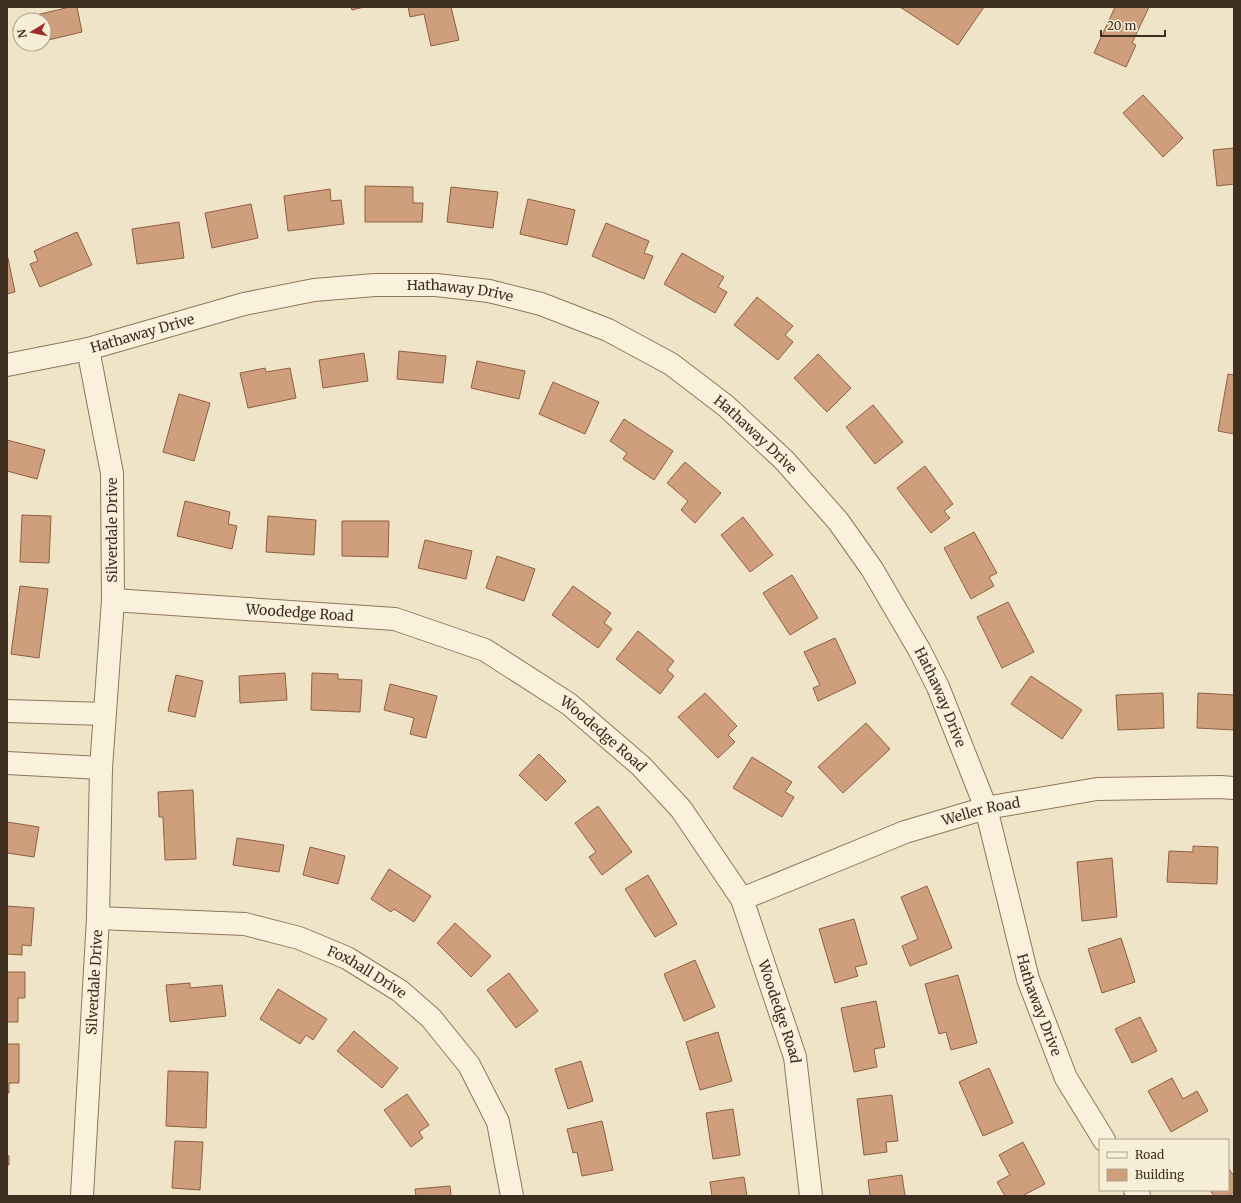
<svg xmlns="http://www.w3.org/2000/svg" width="1241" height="1203" viewBox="0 0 1241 1203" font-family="Merriweather,serif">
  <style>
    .building { fill: #cf9f7d; stroke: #8d5f41 }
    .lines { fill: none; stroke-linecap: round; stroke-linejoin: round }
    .minor-casing { stroke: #8d765c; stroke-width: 24 }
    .tertiary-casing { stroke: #8d765c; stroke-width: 24 }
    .minor { stroke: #faf1dc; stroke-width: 22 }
    .tertiary { stroke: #faf1dc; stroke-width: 22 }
    .labels { text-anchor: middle; stroke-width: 3.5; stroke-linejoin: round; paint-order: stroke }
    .street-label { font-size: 14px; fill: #3d2e20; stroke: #f7eed8 }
  </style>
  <rect width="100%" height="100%" fill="#f0e4c8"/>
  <!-- building -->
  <g class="building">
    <path d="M 70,7 L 77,7 L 82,32 L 44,41 L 44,20 L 33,20 L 32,16 Z"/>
    <path d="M 351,7 L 364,7 L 352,10 Z"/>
    <path d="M 408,7 L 451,7 L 459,40 L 431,46 L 424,14 L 410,17 Z"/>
    <path d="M 900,7 L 984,7 L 958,45 Z"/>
    <path d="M 1115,7 L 1149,7 L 1132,43 L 1136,45 L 1126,67 L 1094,53 Z"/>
    <path d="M 1143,95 L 1183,138 L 1163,157 L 1123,113 Z"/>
    <path d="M 1234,148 L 1234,184 L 1217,186 L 1213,150 Z"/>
    <path d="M 365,186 L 413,187 L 413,203 L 423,203 L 422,222 L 365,222 Z"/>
    <path d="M 451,187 L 498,192 L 493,228 L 447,222 Z"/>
    <path d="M 330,189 L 331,201 L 341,200 L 344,224 L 288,231 L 284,196 Z"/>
    <path d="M 528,199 L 575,210 L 567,245 L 520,234 Z"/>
    <path d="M 251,204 L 258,238 L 212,248 L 205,213 Z"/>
    <path d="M 179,222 L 184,258 L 137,264 L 132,229 Z"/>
    <path d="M 606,223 L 649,241 L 644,253 L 653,256 L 644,279 L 592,256 Z"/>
    <path d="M 77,232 L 92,265 L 40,287 L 30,264 L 38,261 L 34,251 Z"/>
    <path d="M 682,253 L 724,277 L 718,287 L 727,292 L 715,313 L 664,284 Z"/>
    <path d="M 7,258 L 8,258 L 15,292 L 7,294 Z"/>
    <path d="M 757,297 L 793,326 L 785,335 L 793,342 L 778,360 L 734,325 Z"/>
    <path d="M 399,351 L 446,356 L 443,383 L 397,379 Z"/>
    <path d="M 364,353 L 368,381 L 323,388 L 319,360 Z"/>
    <path d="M 818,354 L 851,388 L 827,412 L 794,378 Z"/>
    <path d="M 477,361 L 525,371 L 519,399 L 471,388 Z"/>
    <path d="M 265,368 L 266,372 L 290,368 L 296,398 L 248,408 L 240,373 Z"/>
    <path d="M 1228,374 L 1234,375 L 1234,434 L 1218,431 Z"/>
    <path d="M 553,382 L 599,402 L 585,434 L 539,414 Z"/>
    <path d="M 179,394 L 210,403 L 194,461 L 163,452 Z"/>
    <path d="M 873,405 L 903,442 L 875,464 L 846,427 Z"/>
    <path d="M 624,419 L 673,451 L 654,480 L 623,459 L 627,453 L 610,441 Z"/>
    <path d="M 7,440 L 45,450 L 37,479 L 7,471 Z"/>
    <path d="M 685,462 L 721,493 L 695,523 L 681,510 L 688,501 L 667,483 Z"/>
    <path d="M 925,466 L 953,504 L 944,511 L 950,518 L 931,533 L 897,488 Z"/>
    <path d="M 185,501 L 230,512 L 228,524 L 237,526 L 232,549 L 177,536 Z"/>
    <path d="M 22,515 L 51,516 L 49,563 L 20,562 Z"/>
    <path d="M 268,516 L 316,520 L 314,555 L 266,552 Z"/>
    <path d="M 743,517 L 773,555 L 750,572 L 721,535 Z"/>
    <path d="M 342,521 L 389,521 L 388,557 L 342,556 Z"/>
    <path d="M 974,532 L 997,573 L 989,577 L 994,586 L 971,599 L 944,548 Z"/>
    <path d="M 425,540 L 472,551 L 466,579 L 418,568 Z"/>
    <path d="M 497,556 L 535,569 L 524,601 L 486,588 Z"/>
    <path d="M 792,575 L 818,618 L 790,635 L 763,593 Z"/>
    <path d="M 20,586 L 48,589 L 39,658 L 11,654 Z"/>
    <path d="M 573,586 L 611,613 L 604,623 L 612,629 L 598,648 L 552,615 Z"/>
    <path d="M 1008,602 L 1034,652 L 1002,668 L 977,617 Z"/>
    <path d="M 638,631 L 674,661 L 667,670 L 674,676 L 660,694 L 616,659 Z"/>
    <path d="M 835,638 L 856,683 L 818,701 L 813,688 L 820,685 L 804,652 Z"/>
    <path d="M 285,673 L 287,700 L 240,703 L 239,676 Z"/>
    <path d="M 312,673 L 338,674 L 338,679 L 362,680 L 360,712 L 311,710 Z"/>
    <path d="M 176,675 L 203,681 L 195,717 L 168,711 Z"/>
    <path d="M 1031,676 L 1082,710 L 1062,739 L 1011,704 Z"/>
    <path d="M 390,684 L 437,696 L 426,738 L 410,734 L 414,718 L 384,710 Z"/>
    <path d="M 705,693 L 737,726 L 728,735 L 735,742 L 718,758 L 678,717 Z"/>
    <path d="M 1163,693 L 1164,728 L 1118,730 L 1116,695 Z"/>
    <path d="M 1198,693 L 1234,695 L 1234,730 L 1197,728 Z"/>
    <path d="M 866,723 L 890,749 L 843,793 L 818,767 Z"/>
    <path d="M 539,754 L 566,781 L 546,801 L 519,775 Z"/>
    <path d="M 752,757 L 792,782 L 785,792 L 794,797 L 782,817 L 733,788 Z"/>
    <path d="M 193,790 L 196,859 L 165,860 L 163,817 L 159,817 L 158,792 Z"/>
    <path d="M 598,806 L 632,852 L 602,875 L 589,857 L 596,852 L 575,823 Z"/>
    <path d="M 7,822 L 39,827 L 34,857 L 7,853 Z"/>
    <path d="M 237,838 L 284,845 L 279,872 L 233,865 Z"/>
    <path d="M 1193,846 L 1218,847 L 1217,884 L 1167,882 L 1169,851 L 1193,852 Z"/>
    <path d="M 310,847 L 345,856 L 338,884 L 303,875 Z"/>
    <path d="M 1112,858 L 1117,917 L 1082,921 L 1077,862 Z"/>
    <path d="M 389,869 L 431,896 L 414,922 L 394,909 L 391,912 L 371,899 Z"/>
    <path d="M 648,875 L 677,924 L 655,937 L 625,889 Z"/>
    <path d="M 927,886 L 952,948 L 910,966 L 902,946 L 918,939 L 901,897 Z"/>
    <path d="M 7,906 L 34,908 L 31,946 L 22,945 L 22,955 L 7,954 Z"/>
    <path d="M 854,919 L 867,964 L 855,967 L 858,976 L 835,983 L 819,929 Z"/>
    <path d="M 455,923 L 491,956 L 471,977 L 437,943 Z"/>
    <path d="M 1121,938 L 1135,982 L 1102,993 L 1088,949 Z"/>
    <path d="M 695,960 L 715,1007 L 684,1021 L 664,974 Z"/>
    <path d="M 7,972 L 25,972 L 25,998 L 18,998 L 18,1022 L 7,1022 Z"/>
    <path d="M 509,973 L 538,1011 L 516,1028 L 487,990 Z"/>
    <path d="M 958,975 L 977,1043 L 951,1050 L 946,1032 L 939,1034 L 925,984 Z"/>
    <path d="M 190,983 L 190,988 L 222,985 L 226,1016 L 170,1022 L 166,985 Z"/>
    <path d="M 278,989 L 327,1019 L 313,1040 L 306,1035 L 300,1044 L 260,1019 Z"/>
    <path d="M 876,1001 L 885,1047 L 874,1049 L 877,1067 L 854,1072 L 841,1008 Z"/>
    <path d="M 1140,1017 L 1157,1051 L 1132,1063 L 1115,1029 Z"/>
    <path d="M 354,1031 L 398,1068 L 382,1088 L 337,1051 Z"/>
    <path d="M 718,1032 L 732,1081 L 700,1090 L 686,1042 Z"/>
    <path d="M 7,1044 L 19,1044 L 19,1083 L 9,1083 L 9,1093 L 7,1093 Z"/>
    <path d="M 581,1061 L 593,1101 L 568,1109 L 555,1069 Z"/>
    <path d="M 989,1068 L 1013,1123 L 983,1136 L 959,1082 Z"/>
    <path d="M 168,1071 L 208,1072 L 206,1128 L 166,1126 Z"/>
    <path d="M 1172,1078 L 1183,1099 L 1197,1091 L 1208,1111 L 1171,1132 L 1148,1091 Z"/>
    <path d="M 407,1094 L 429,1125 L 419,1132 L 423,1138 L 411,1147 L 384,1110 Z"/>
    <path d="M 892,1095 L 898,1141 L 886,1142 L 887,1152 L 864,1155 L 857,1099 Z"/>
    <path d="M 733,1109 L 740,1155 L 713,1159 L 706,1113 Z"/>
    <path d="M 602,1121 L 613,1170 L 582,1176 L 577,1152 L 573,1153 L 567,1129 Z"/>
    <path d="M 175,1141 L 203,1142 L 200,1190 L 172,1188 Z"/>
    <path d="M 1023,1142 L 1045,1184 L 1022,1196 L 1005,1196 L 997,1182 L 1010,1175 L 999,1155 Z"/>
    <path d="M 7,1155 L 9,1156 L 9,1165 L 7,1165 Z"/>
    <path d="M 1228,1168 L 1234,1176 L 1234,1192 L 1228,1196 L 1214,1196 L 1210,1190 L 1228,1190 Z"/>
    <path d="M 902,1175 L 905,1196 L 870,1196 L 868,1180 Z"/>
    <path d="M 744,1177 L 747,1196 L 712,1196 L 710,1182 Z"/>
    <path d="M 450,1186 L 451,1196 L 416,1196 L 415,1189 Z"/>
  </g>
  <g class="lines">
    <defs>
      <g id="minor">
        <path id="s1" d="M 113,600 L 395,619 L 485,650 L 569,704 L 641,766 L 681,809 L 742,899 L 795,1057 L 811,1196"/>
        <path d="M 7,711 L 104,714"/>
        <path d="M 7,763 L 101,768"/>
        <path id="s2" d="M 742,899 L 905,832 L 986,808 L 1097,789 L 1220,787 L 1234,788"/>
        <path id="s3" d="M 98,918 L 245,924 L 299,938 L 347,958 L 400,991 L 431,1018 L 469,1065 L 498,1122 L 512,1196"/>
        <path id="s4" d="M 82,1196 L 98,918 L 101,768 L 113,600 L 112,473 L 88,349"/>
      </g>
      <g id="tertiary">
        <path id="s5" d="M 7,365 L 88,349 L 244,304 L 314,290 L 375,285 L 436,285 L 489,291 L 541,304 L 608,330 L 671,364 L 726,406 L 784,460 L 838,521 L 872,569 L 920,651 L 938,687 L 986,808 L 1028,979 L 1066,1078 L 1104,1140"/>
        <path d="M 1135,1190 L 1139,1196"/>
      </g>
    </defs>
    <!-- minor casing -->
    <use href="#minor" class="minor-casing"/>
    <!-- tertiary casing -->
    <use href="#tertiary" class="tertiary-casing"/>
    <!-- minor -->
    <use href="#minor" class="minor"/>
    <!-- tertiary -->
    <use href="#tertiary" class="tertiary"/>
  </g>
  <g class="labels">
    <!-- street labels -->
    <g class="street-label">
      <text dy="5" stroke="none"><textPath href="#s5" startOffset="463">Hathaway Drive</textPath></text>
      <text dy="5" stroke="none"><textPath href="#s5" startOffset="139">Hathaway Drive</textPath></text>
      <text dy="5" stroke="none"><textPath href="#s5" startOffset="799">Hathaway Drive</textPath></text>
      <text transform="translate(112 530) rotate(-90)" y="5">Silverdale Drive</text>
      <text dy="5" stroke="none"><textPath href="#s1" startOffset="187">Woodedge Road</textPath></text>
      <text dy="5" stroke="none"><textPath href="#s5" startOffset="1123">Hathaway Drive</textPath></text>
      <text dy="5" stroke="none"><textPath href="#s1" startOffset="523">Woodedge Road</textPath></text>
      <text dy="5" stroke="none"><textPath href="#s2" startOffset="255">Weller Road</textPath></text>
      <text dy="5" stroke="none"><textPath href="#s3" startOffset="279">Foxhall Drive</textPath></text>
      <text dy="5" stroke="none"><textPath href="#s4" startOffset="214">Silverdale Drive</textPath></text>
      <text dy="5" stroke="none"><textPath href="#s5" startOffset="1447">Hathaway Drive</textPath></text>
      <text dy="5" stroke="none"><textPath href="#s1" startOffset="859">Woodedge Road</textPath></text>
    </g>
  </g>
  <!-- border -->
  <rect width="1241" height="1203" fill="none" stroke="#3d2e20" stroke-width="16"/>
  <!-- legend -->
  <rect x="1099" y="1139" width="130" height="52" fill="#f7eed8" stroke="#ada18e"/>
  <rect x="1107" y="1152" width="20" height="6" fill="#faf1dc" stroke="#ada18e"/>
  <text x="1135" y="1159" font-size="12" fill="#3d2e20">Road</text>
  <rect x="1107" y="1169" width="20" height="12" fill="#cf9f7d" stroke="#ada18e"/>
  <text x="1135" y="1179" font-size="12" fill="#3d2e20">Building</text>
  <!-- north arrow -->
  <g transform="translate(32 32) rotate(260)"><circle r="19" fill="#f7eed8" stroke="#ada18e"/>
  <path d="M0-3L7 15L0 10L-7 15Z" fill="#9e2a2b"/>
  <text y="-6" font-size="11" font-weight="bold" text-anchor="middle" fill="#3d2e20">N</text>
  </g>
  <!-- scale -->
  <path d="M1101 30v6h64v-6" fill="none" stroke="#3d2e20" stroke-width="2"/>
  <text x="1107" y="30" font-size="12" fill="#3d2e20" stroke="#f7eed8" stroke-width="3" paint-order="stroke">20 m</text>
</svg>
